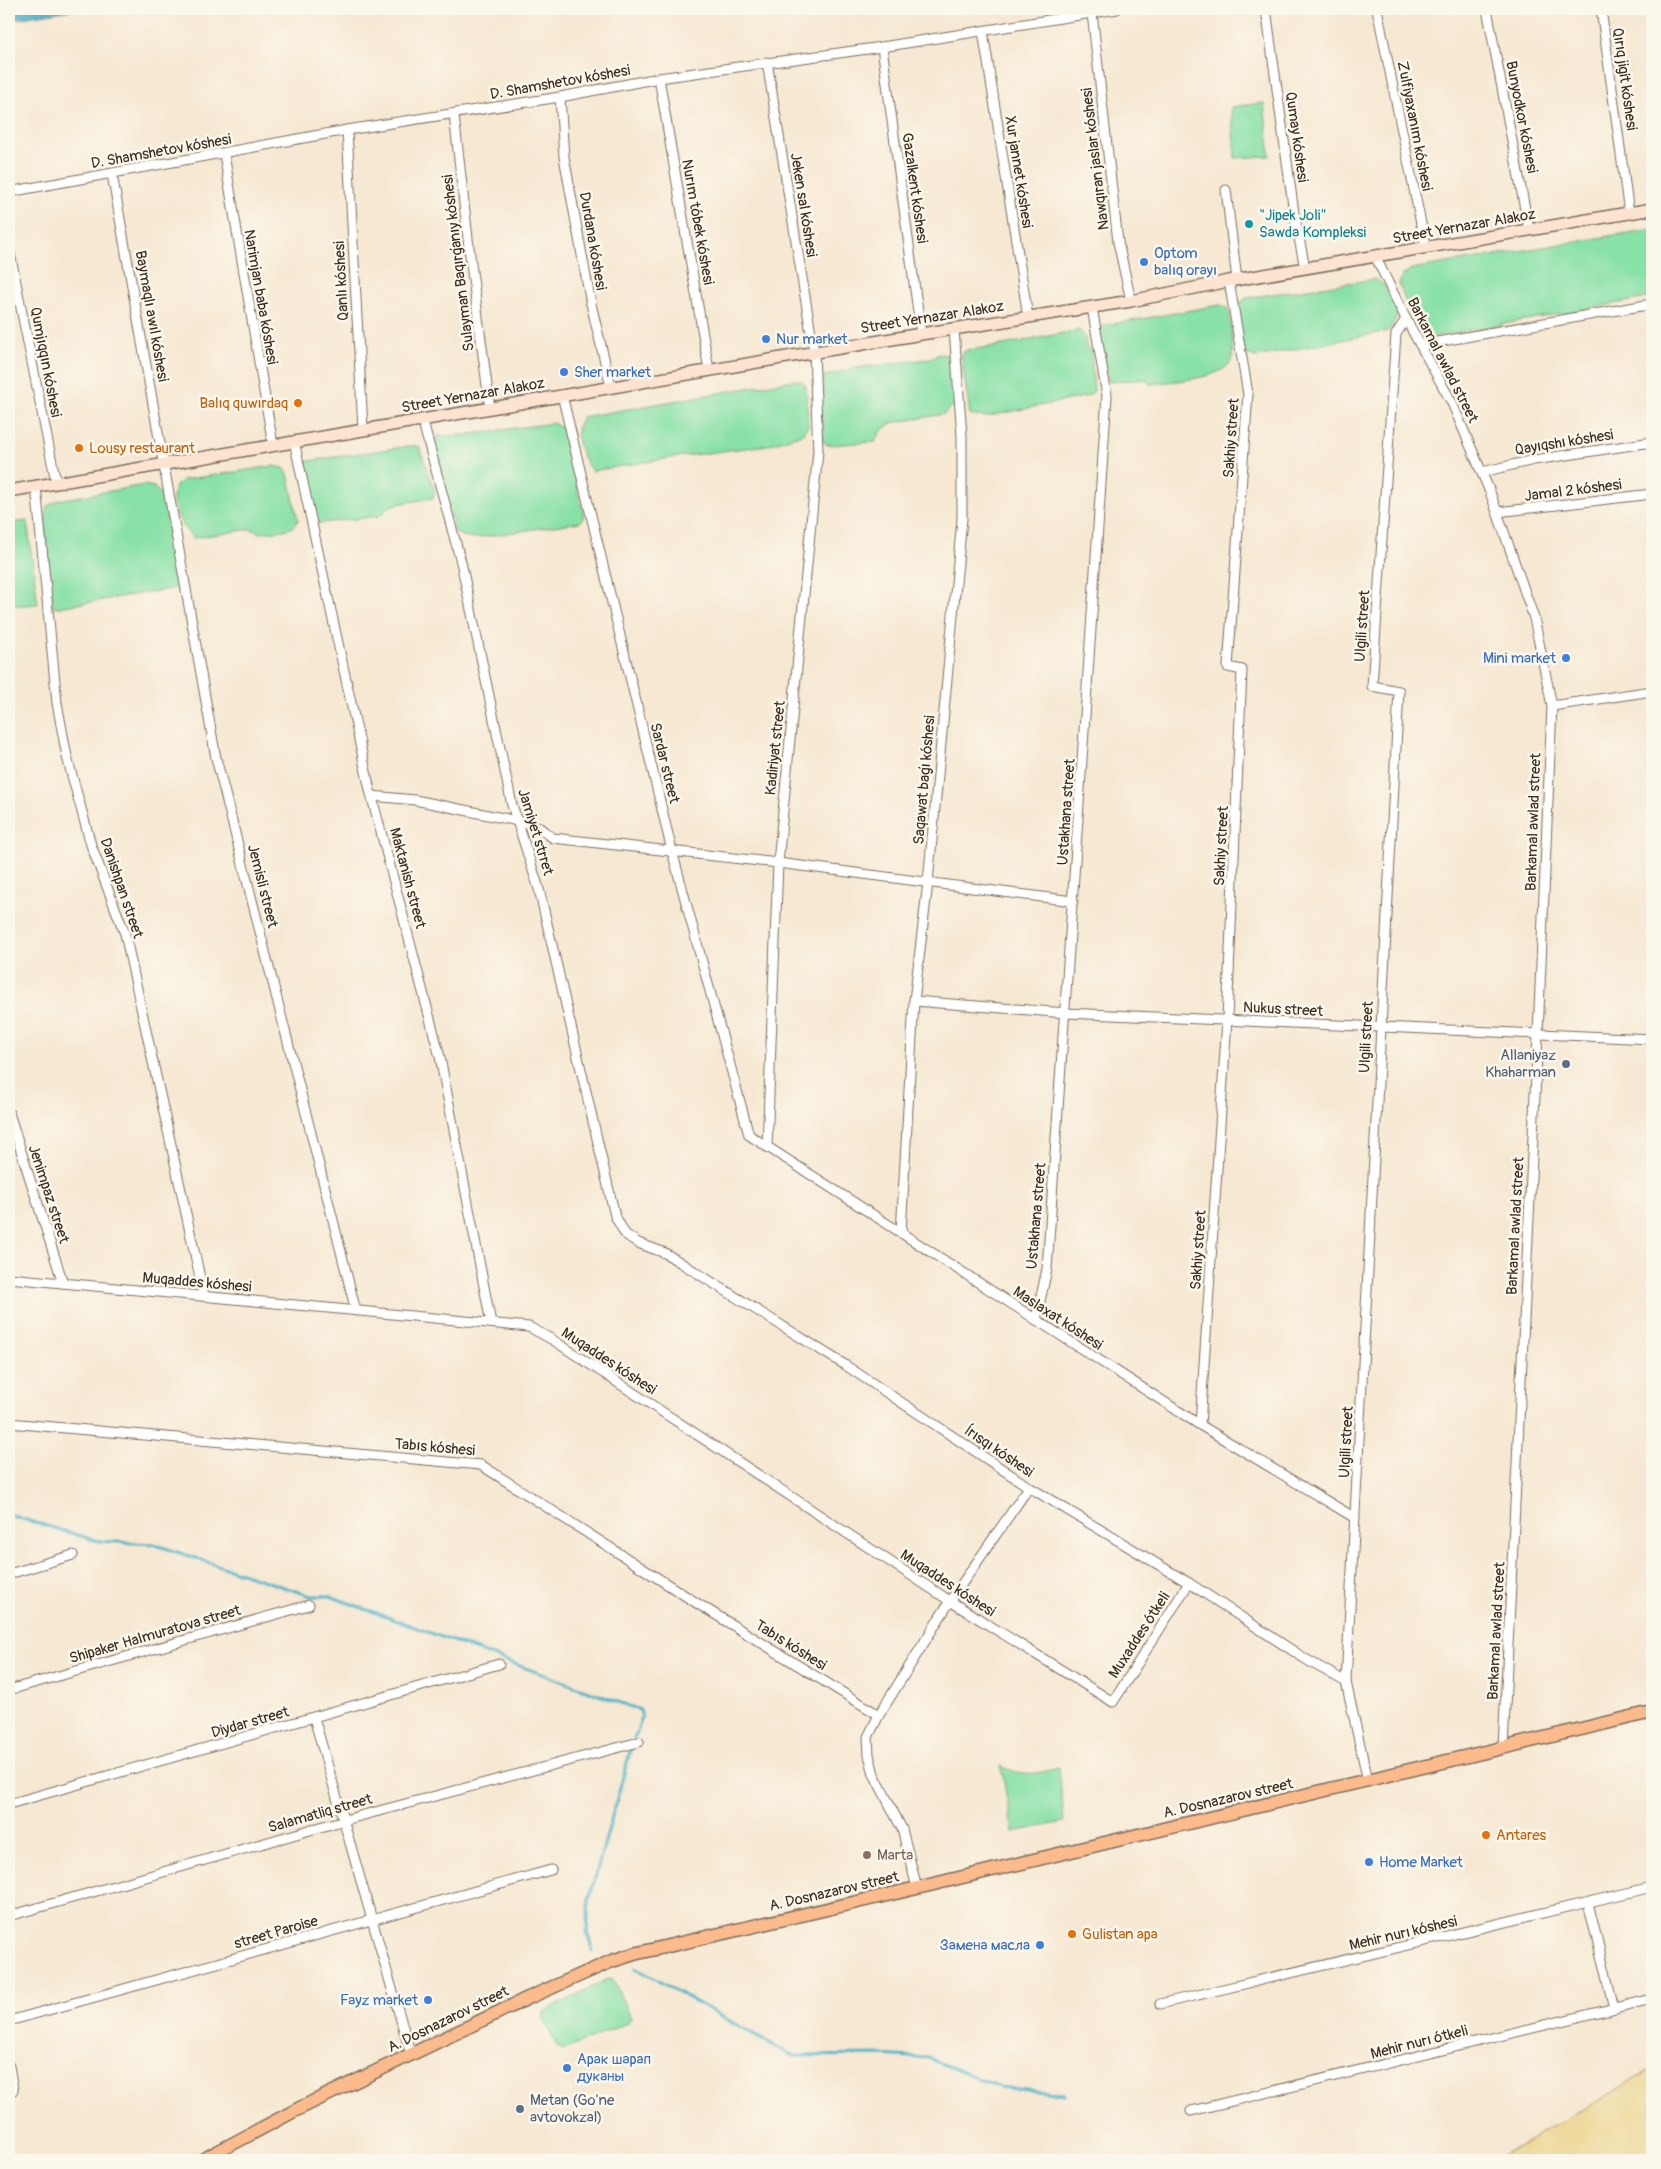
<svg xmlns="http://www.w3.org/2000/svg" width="1661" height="2169" viewBox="0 0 1661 2169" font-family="Pangolin,sans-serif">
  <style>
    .green { fill: #88e1a6; stroke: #628662 }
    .sand { fill: #eeda9e; stroke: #94825e }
    .water { fill: #4ab3c9; stroke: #426e74 }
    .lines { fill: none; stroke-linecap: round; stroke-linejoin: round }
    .stream { stroke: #4ab3c9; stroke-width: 3 }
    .minor-casing { stroke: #7c6c5d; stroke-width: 11 }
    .secondary-casing { stroke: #7c6c5d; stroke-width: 14 }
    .primary-casing { stroke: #7c6c5d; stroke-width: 15 }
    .minor { stroke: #fff; stroke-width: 9 }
    .secondary { stroke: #fde4d1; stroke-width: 11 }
    .primary { stroke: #fbbb8c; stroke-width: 12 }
    .culture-dot { fill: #0f9aa8; stroke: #fbf7ec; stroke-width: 2 }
    .shop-dot { fill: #3f7fe0; stroke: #fbf7ec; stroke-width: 2 }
    .food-dot { fill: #e8710a; stroke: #fbf7ec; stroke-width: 2 }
    .service-dot { fill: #5c6f8a; stroke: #fbf7ec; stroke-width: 2 }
    .education-dot { fill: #8d6e63; stroke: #fbf7ec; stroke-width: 2 }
    .labels { text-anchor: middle; stroke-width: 5; stroke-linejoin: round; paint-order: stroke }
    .street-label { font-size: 15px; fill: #3b2a1e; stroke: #fbf7ec }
    .culture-label { font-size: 15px; fill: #0d838f; stroke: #fbf7ec; text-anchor: start }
    .shop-label { font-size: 15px; fill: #366cbe; stroke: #fbf7ec; text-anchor: start }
    .food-label { font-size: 15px; fill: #c56008; stroke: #fbf7ec; text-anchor: start }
    .service-label { font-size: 15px; fill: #4e5e75; stroke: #fbf7ec; text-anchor: end }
    .education-label { font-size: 15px; fill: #785e54; stroke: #fbf7ec; text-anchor: start }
  </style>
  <rect width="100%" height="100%" fill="#fbf7ec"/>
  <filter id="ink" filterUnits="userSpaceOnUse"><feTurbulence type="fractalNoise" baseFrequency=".02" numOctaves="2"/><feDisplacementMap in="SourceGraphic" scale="10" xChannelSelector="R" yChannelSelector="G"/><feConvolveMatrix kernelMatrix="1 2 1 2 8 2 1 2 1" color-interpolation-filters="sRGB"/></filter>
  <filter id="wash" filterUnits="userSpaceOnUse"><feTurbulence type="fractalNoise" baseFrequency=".0096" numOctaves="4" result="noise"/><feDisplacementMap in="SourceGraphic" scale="20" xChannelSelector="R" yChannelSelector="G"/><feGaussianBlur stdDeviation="1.12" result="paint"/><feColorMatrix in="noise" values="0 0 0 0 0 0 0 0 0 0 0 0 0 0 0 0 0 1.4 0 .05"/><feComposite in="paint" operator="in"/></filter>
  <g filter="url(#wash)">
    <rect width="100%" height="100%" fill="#f6e8d2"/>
    <!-- green -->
    <g class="green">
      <path d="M 1264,103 L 1270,156 L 1235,158 L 1231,107 Z"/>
      <path d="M 1652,229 L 1652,297 L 1426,338 L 1407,305 L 1399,284 L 1402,276 L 1411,269 Z"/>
      <path d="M 1376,279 L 1385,286 L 1398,315 L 1388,331 L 1256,357 L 1243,353 L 1237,306 L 1246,298 Z"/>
      <path d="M 1220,305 L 1227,308 L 1230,314 C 1230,324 1235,353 1231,361 C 1222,380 1169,381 1150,384 L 1145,379 L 1109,382 L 1099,332 L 1102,326 Z"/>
      <path d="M 1079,330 L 1085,336 L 1086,347 L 1091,351 L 1094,391 L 1088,396 L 985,417 L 970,415 L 961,354 L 967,350 L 998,346 Z"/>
      <path d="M 940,354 L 947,355 L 950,361 L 956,403 L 944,414 L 891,423 L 881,431 L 875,442 L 827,445 L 822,439 L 818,383 L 820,377 L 857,368 L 927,359 Z"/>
      <path d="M 793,380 L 802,381 L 806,386 L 808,426 L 802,434 L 768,445 L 670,458 L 592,471 C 581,458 571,432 582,417 Z"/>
      <path d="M 553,423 L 562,428 L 583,511 L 583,518 L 580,522 L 476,538 L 462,536 L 455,532 L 435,453 L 434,442 L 437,436 L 464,435 Z"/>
      <path d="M 409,446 L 419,446 L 435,492 L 433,498 L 392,505 L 379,516 L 314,524 L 302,462 Z"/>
      <path d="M 274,466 L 284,468 L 288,474 L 298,520 L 293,527 L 285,530 L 260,533 L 251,529 L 193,538 C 180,524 162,495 182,480 Z"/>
      <path d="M 144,485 L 154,487 L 164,497 L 176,588 L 53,608 L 45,528 L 47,506 L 59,500 Z"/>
      <path d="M 27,521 L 38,604 L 9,606 L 9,523 Z"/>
      <path d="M 1001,1766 C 1025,1777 1034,1774 1059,1768 L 1064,1822 L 1013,1832 Z"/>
      <path d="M 608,1979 L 613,1980 L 631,2018 L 627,2023 L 564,2050 L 557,2047 L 543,2017 L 545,2011 Z"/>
    </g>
    <!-- sand -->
    <path class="sand" d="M 1652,2069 L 1652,2160 L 1496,2160 Z"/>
    <!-- water -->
    <path class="water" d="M 9,9 L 78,9 L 9,20 Z"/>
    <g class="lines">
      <!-- stream -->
      <g class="stream">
        <path d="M 9,1515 L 98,1541 L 153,1544 L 311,1596 L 330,1596 L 640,1710 L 642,1718 L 634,1739"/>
        <path d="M 593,1951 L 587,1932 L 589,1900 L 631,1748"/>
        <path d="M 635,1968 L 793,2056 L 880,2055 L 928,2058 L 999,2087 L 1064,2094"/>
      </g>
    </g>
  </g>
  <g filter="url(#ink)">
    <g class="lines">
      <defs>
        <g id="minor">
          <path d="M 1266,9 L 1294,213 L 1305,268"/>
          <path d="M 1377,9 L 1426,248"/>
          <path d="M 1487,9 L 1529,230"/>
          <path d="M 1601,9 L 1629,213"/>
          <path d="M 1092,13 L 1118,242 L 1131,301"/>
          <path d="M 983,31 L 1028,317"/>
          <path d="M 882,47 L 921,334"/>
          <path d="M 659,78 L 709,370"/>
          <path d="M 560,97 L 564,157 L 591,304 L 611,387"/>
          <path d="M 454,115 L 470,256 L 490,408"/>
          <path d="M 347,130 L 363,429"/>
          <path d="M 224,154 L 273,445"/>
          <path d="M 112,174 L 216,758 L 356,1311"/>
          <path d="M 1226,190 L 1237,280"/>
          <path d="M 9,192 L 347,130 L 560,97 L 659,78 L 882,47 L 1117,9"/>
          <path d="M 9,248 L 56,482"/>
          <path d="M 1375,256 L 1406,319 L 1452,403 L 1490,492 L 1534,618 L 1552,706 L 1538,1034 L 1503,1748"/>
          <path d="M 1420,345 L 1652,304"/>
          <path d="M 562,395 L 672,851 L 749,1135 L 1200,1425 L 1355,1518"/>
          <path d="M 422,419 L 461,562 L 512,805 L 539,889 L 615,1216 L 625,1234 L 638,1243 L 665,1253 L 845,1365 L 1029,1487 L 1189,1583 L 1307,1660 L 1346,1682"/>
          <path d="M 294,441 L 370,790 L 440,1057 L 491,1323"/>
          <path d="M 1482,472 L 1534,460 L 1652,442"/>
          <path d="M 36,486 L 57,703 L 67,757 L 91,845 L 125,934 L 204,1296"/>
          <path d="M 1497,512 L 1652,494"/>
          <path d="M 1552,706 L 1652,691"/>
          <path d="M 372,796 L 415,800 L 518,821 L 537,826 L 553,838 L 778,863 L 1073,901"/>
          <path d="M 914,1001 L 1066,1013 L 1652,1039"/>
          <path d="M 9,1113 L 63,1283"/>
          <path d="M 767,1147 L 778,863 L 818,451 L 814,352 L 767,62"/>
          <path d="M 901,1233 L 914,1001 L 928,882 L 962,519 L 962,436 L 954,329"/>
          <path d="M 9,1278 L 529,1327 L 553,1340 L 950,1601 L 1113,1702 L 1189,1583"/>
          <path d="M 1036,1320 L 1047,1269 L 1107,396 L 1092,307"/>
          <path d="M 9,1423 L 481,1465 L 695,1602 L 879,1715"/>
          <path d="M 1200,1425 L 1227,1020 L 1242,670 L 1228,667 L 1248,394 L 1229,281"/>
          <path d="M 9,1574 L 73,1555"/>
          <path d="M 9,1690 L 309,1605"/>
          <path d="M 314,1718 L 411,2055"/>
          <path d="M 1368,1781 L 1346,1682 L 1399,691 L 1372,686 L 1396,334 L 1406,319"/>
          <path d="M 9,1804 L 499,1664"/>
          <path d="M 917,1888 L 902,1829 L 874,1774 L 869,1755 L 868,1737 L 879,1715 L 950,1601 L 1029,1487"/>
          <path d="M 1588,1903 L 1614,2008"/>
          <path d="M 9,1916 L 345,1820 L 639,1742"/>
          <path d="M 1160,2004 L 1652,1887"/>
          <path d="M 9,2021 L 551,1870"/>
          <path d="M 9,2066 L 13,2090 L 9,2092"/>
          <path d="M 1191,2111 L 1652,1999"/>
        </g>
        <path id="secondary" d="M 9,491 L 921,334 L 1131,301 L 1229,281 L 1652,209"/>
        <path id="primary" d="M 202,2160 L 298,2109 L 528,1998 L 612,1961 L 634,1954 L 917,1888 L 1652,1712"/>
      </defs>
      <!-- minor casing -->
      <use href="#minor" class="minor-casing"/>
      <!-- secondary casing -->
      <use href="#secondary" class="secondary-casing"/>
      <!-- primary casing -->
      <use href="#primary" class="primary-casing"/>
      <!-- minor -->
      <use href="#minor" class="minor"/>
      <!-- secondary -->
      <use href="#secondary" class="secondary"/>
      <!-- primary -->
      <use href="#primary" class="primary"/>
    </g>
  </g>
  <!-- markers -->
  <circle class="culture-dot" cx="1249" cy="224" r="5"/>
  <g class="shop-dot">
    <circle cx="1144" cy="262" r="5"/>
    <circle cx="766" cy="339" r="5"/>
    <circle cx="564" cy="372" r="5"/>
    <circle cx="1566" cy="658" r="5"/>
    <circle cx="1369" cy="1862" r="5"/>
    <circle cx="1040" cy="1945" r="5"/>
    <circle cx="428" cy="2000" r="5"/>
    <circle cx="567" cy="2068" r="5"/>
  </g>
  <g class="food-dot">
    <circle cx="298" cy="403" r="5"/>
    <circle cx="79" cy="448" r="5"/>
    <circle cx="1486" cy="1835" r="5"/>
    <circle cx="1072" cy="1934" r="5"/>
  </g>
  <g class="service-dot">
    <circle cx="1566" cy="1064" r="5"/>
    <circle cx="520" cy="2109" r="5"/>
  </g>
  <circle class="education-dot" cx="867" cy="1855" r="5"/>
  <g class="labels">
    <!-- street labels -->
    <g class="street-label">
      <text transform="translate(1625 79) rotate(82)" y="5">Qırıq jigit kóshesi</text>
      <text transform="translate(560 82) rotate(-10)" y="5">D. Shamshetov kóshesi</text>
      <text transform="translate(1522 117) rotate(79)" y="5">Bunyodkor kóshesi</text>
      <text transform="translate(1415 126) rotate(79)" y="5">Zulfiyaxanım kóshesi</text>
      <text transform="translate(1297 137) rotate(82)" y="5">Qumay kóshesi</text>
      <text transform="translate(161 151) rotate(-10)" y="5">D. Shamshetov kóshesi</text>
      <text transform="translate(1095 159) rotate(-97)" y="5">Nawqıran jaslar kóshesi</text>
      <text transform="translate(1019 172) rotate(81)" y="5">Xur jannet kóshesi</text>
      <text transform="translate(915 188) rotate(82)" y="5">Gazalkent kóshesi</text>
      <text transform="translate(804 205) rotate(81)" y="5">Jeken sal kóshesi</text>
      <text transform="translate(698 222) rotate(80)" y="5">Nurım tóbek kóshesi</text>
      <text transform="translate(1464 226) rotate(-10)" y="5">Street Yernazar Alakoz</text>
      <text transform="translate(593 241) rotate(80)" y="5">Durdana kóshesi</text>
      <text transform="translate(458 263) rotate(-97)" y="5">Sulayman Baqırǵanıy kóshesi</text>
      <text transform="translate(341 281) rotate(-93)" y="5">Qanlı kóshesi</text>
      <text transform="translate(261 297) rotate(80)" y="5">Narimjan baba kóshesi</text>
      <text transform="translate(152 316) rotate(80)" y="5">Baymaqlı awıl kóshesi</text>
      <text transform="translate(932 317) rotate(-9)" y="5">Street Yernazar Alakoz</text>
      <text transform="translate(1443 360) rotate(63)" y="5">Barkamal awlad street</text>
      <text transform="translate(46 362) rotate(79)" y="5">Qumjıqqın kóshesi</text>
      <text transform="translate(473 395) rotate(-10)" y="5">Street Yernazar Alakoz</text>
      <text transform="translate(1231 438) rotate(-86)" y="5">Sakhiy street</text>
      <text transform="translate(1564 442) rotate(-9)" y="5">Qayıqshı kóshesi</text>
      <text transform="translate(1573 490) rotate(-7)" y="5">Jamal 2 kóshesi</text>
      <text transform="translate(1362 626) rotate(-86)" y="5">Ulgili street</text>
      <text transform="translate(775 748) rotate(-84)" y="5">Kadiriyat street</text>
      <text transform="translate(665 763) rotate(76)" y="5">Sardar street</text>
      <text transform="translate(924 780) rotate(-85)" y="5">Saqawat baǵı kóshesi</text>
      <text transform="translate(1066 812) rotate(-86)" y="5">Ustakhana street</text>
      <text transform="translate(1533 822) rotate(-88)" y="5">Barkamal awlad street</text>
      <text transform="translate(536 832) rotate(73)" y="5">Jamiyet strret</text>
      <text transform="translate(1221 846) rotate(-87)" y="5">Sakhiy street</text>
      <text transform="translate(408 878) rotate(75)" y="5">Maktanish street</text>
      <text transform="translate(263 886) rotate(76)" y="5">Jemisli street</text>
      <text transform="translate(122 888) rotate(71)" y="5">Danishpan street</text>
      <text transform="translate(1283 1009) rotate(3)" y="5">Nukus street</text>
      <text transform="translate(1366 1037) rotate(-87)" y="5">Ulgili street</text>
      <text transform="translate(49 1194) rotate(72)" y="5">Jenimpaz street</text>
      <text transform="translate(1036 1216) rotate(-85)" y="5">Ustakhana street</text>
      <text transform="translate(1515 1226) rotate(-87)" y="5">Barkamal awlad street</text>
      <text transform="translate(1198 1250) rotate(-86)" y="5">Sakhiy street</text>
      <text transform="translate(197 1282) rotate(5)" y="5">Muqaddes kóshesi</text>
      <text transform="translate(1058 1318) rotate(33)" y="5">Maslaxat kóshesi</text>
      <text transform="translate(609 1361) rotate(33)" y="5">Muqaddes kóshesi</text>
      <text transform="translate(1346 1442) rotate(-87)" y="5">Ulgili street</text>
      <text transform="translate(435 1447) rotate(5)" y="5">Tabıs kóshesi</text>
      <text transform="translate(999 1451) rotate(34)" y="5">Írısqı kóshesi</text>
      <text transform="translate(948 1583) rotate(33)" y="5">Muqaddes kóshesi</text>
      <text transform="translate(1496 1631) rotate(-87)" y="5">Barkamal awlad street</text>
      <text transform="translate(155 1634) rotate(-16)" y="5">Shipaker Halmuratova street</text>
      <text transform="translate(1139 1635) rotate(-57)" y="5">Muxaddes ótkeli</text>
      <text transform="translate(791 1645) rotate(32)" y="5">Tabıs kóshesi</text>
      <text transform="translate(250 1722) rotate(-16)" y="5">Diydar street</text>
      <text transform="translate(1228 1798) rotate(-13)" y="5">A. Dosnazarov street</text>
      <text transform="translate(320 1813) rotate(-16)" y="5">Salamatliq street</text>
      <text transform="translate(834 1891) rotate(-13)" y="5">A. Dosnazarov street</text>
      <text transform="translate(276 1932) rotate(-16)" y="5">street Paroise</text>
      <text transform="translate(1403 1933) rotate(-13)" y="5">Mehir nurı kóshesi</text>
      <text transform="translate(448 2019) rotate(-26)" y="5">A. Dosnazarov street</text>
      <text transform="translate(1419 2042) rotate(-14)" y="5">Mehir nurı ótkeli</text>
    </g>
    <!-- culture labels -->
    <g class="culture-label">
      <text x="1259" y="220">"Jipek Joli"<tspan x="1259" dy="17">Sawda Kompleksi</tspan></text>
    </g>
    <!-- shop labels -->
    <g class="shop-label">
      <text x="1154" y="258">Optom<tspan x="1154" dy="17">balıq orayı</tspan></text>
      <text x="776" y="344">Nur market</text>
      <text x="574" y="377">Sher market</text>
      <text x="1556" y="663" text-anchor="end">Mini market</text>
      <text x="1379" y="1867">Home Market</text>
      <text x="1030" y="1950" text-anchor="end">Замена масла</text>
      <text x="418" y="2005" text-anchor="end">Fayz market</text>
      <text x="577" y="2064">Арак шарап<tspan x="577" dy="17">дуканы</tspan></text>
    </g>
    <!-- food labels -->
    <g class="food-label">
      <text x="288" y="408" text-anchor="end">Balıq quwırdaq</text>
      <text x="89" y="453">Lousy restaurant</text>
      <text x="1496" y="1840">Antares</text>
      <text x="1082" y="1939">Gulistan apa</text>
    </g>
    <!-- service labels -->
    <g class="service-label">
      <text x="1556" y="1060">Allaniyaz<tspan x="1556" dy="17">Khaharman</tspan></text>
      <text x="530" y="2105" text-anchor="start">Metan (Go'ne<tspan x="530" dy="17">avtovokzal)</tspan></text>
    </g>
    <!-- education labels -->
    <g class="education-label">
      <text x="877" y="1860">Marta</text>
    </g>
  </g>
  <!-- margin -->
  <rect width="1661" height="2169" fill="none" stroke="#fbf7ec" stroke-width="30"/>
</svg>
